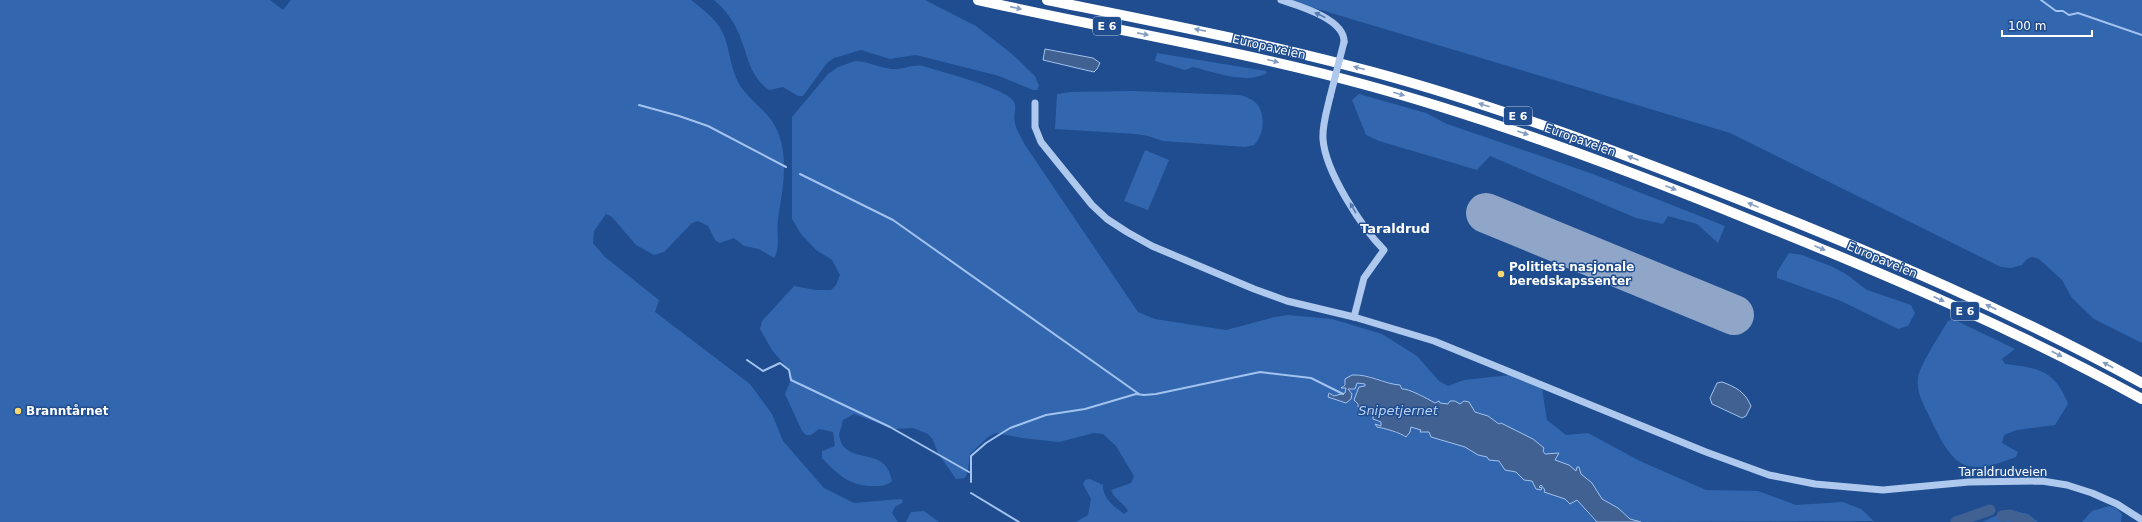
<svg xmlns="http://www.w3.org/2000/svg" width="2142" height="522" viewBox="0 0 2142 522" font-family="'DejaVu Sans',sans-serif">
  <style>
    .green { fill: #3266ae }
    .water { fill: #406192; stroke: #a2c3ef }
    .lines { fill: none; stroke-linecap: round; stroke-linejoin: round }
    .stream { stroke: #a2c3ef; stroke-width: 2 }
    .river { stroke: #406192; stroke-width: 11 }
    .runway { stroke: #8fa6c8; stroke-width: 40 }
    .minor { stroke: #aec9ed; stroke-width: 7 }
    .highway { stroke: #fff; stroke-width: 10 }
    .minor-bridge { stroke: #aec9ed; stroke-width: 7 }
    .oneway { fill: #849dc2 }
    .oneway2 { fill: #5178b1 }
    .poi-dot { fill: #fbd76e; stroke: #1f4d90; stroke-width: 1.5 }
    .labels { text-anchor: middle; stroke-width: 3; stroke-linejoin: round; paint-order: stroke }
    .shield { fill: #1f4d90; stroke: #bccade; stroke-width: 1 }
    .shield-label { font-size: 11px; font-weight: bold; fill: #fff }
    .street-label { font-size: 12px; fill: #fff; stroke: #1f4d90 }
    .poi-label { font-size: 12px; font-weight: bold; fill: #fff; stroke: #1f4d90; text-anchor: start }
    .neighbourhood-label { font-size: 13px; font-weight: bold; fill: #fff; stroke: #1f4d90 }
    .water-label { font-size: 13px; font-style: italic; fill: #bbd3f4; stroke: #1f4d90 }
  </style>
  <rect width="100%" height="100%" fill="#1f4d90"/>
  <!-- green -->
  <g class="green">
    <path d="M 0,0 L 270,0 L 283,10 L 291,0 L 691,0 C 704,10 720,22 725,38 C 730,53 731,68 738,82 C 746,97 762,107 772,121 C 791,150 783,187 778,219 C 776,232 781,247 774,258 L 759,249 L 744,246 L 734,238 L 720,243 L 715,240 L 708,226 L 698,221 L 692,223 L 664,252 L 654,255 L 636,245 L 612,217 L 606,214 L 594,231 L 593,243 L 605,257 L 659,300 L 655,312 L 750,384 L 772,414 L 783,441 L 824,488 L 854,503 L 900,499 L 903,500 L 902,503 L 895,507 L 892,513 L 898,522 L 0,522 Z"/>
    <path d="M 714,0 L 925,0 L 976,26 L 1012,54 L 1035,76 L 1039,86 L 1037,90 L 1033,90 L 999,76 L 916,55 L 890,59 L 861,50 L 834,58 L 827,63 L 803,96 L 798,96 L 783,87 L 769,90 C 751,78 748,58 741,39 C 736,24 726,10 714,0 Z"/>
    <path d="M 1288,0 L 2142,0 L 2142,343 L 2094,319 L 2072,298 L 2062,280 L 2039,259 L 2032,257 L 2027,259 L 2022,265 L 2011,268 L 2001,267 L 1730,133 Z"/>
    <path d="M 1157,53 L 1266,71 L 1267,73 C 1247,85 1214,72 1193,67 L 1185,70 L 1155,61 Z"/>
    <path d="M 855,61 C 868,61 879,68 892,69 C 903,70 912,64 923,66 C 939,71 1009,89 1014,102 C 1017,108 1013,116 1015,123 C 1016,130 1022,138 1025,145 L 1138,312 L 1155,319 L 1226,330 L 1275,317 L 1288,315 L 1332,319 L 1382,334 L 1417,356 L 1439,381 L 1448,386 L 1464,380 L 1510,375 L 1542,389 L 1547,420 L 1566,435 L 1588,433 L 1640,461 L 1706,490 L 1758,491 L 1796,505 L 1843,502 L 1861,509 L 1874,521 L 1641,522 L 1629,519 L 1618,508 L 1602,499 L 1592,483 L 1581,474 L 1580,468 L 1577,467 L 1576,471 L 1569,465 L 1555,460 L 1558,455 L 1552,453 L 1551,455 L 1543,452 L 1544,449 C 1530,436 1517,431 1500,424 C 1490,421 1488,415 1476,412 L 1470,405 L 1458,404 L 1455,401 L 1450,402 L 1448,404 L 1429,401 L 1420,394 L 1414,394 L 1396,385 L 1369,376 L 1359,375 L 1345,382 L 1342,386 L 1347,389 L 1345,393 L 1334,396 L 1331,394 L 1330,398 L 1346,403 L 1351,399 L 1352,393 L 1348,389 L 1353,390 L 1357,383 L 1365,384 L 1365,386 L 1359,387 L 1355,400 L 1357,406 L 1370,409 L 1370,414 L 1373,413 L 1373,419 L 1382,423 L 1379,426 L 1375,425 L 1405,436 L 1408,436 L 1410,428 L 1413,427 L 1421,430 L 1423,433 L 1425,431 L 1429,432 L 1432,437 L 1465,447 L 1478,455 L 1487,457 L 1489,459 L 1499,461 L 1505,470 L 1516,472 L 1524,480 L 1532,481 L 1537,489 L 1542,489 L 1539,487 L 1541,485 L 1545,490 L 1544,492 L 1565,499 L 1569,504 L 1577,500 L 1593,519 L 1598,522 L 1076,522 L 1088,515 L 1091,499 L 1083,484 L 1085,480 L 1090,479 L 1103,485 C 1102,498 1115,507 1124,514 L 1128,511 C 1124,503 1113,498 1111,490 L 1131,483 L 1134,476 L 1116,446 L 1103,434 L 1094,433 L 1059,442 L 1022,438 L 996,433 L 988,437 L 970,454 L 968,471 L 965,478 L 956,479 L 938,453 L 933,440 L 928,434 L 913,428 L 894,429 L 854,414 L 843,420 L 839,435 C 840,438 841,444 844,447 C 859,462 886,449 892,481 C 886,486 882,486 875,486 C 851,487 838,475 822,458 L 822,451 L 835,446 L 833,432 L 819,429 L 811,435 L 806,435 L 802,431 L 785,394 L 790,382 L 789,370 L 772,350 L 760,329 L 762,321 L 794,286 L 816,290 L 831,290 L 836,285 L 840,275 L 832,260 L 816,250 L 801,234 L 792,219 L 792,117 L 828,74 L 838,67 Z"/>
    <path d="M 1132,91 L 1240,95 C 1247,97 1252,99 1257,104 C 1266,115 1264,136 1254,145 L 1245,147 L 1163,141 L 1148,136 L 1136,134 L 1055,129 L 1057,94 L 1070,92 Z"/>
    <path d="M 1359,94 L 1426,113 L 1447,124 L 1593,174 L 1725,226 L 1718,243 L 1697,224 L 1668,216 L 1663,224 L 1636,218 L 1490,156 L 1477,170 L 1379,141 L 1366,135 L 1352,100 Z"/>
    <path d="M 1145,150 L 1169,160 L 1148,210 L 1124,201 Z"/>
    <path d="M 1789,253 L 1802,255 L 1833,267 L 1846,274 L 1867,290 L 1911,305 L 1915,313 L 1908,326 L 1898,329 L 1841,301 L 1777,278 L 1777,272 Z"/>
    <path d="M 1953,319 L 2015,349 L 2002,359 L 2005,364 C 2038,368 2055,370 2068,404 L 2055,425 L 2017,430 L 2004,435 L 2002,443 L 2018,452 L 2016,457 C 1963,478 1953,466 1930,418 C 1924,405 1916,393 1918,378 C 1919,366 1941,333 1948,321 Z"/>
    <path d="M 2109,506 L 2116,508 L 2122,514 L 2121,522 L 2082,522 L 2092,511 Z"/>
    <path d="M 2009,510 L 2028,514 L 2038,522 L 1982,522 Z"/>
    <path d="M 924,511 L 939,522 L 906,522 L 911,512 Z"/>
  </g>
  <!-- water -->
  <g class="water">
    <path d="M 1045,49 L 1093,58 L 1100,63 L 1097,69 L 1094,72 L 1043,60 Z"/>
    <path d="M 1352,375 C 1370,374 1384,384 1400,385 L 1402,389 C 1408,388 1428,399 1435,403 L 1439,401 L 1440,403 L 1448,404 L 1450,401 L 1455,401 L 1460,404 L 1464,401 L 1469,402 L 1475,412 L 1488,416 L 1499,424 L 1501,423 L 1533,439 L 1544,448 L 1543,451 L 1545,454 L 1559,453 L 1555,460 L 1569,465 L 1576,471 L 1577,467 L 1579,467 L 1581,474 L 1592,483 L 1602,499 L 1618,508 L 1630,519 L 1641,522 L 1597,522 L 1577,500 L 1570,504 L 1565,499 L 1544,492 L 1545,490 L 1541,485 L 1539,487 L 1542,488 L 1541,490 L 1536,489 L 1532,481 L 1524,480 L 1516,472 L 1505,470 L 1499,461 L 1489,460 L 1487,457 L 1478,455 L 1465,447 L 1431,437 L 1429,432 L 1420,432 L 1421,430 L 1411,427 L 1410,432 L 1406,437 C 1401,433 1384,428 1377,427 L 1375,424 L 1381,426 L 1381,422 L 1373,419 L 1373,414 L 1369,413 L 1371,411 L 1369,408 L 1358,407 L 1358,404 L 1354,400 L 1359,387 L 1365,386 L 1365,384 L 1357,383 L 1355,389 L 1348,389 L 1352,394 L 1351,399 L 1346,403 L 1328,397 L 1329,393 L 1334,396 L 1345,393 L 1346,388 L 1341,388 L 1345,385 L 1345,379 Z"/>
    <path d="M 1722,382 C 1736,387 1745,392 1751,406 L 1746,416 L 1742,418 L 1712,404 L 1710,398 L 1717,383 Z"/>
  </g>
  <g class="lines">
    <!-- stream -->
    <g class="stream">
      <path d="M 2041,0 L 2056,11 L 2063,11 L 2069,15 L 2078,13 L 2142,35"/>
      <path d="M 639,105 L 679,116 L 708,126 L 786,167"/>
      <path d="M 800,174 L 893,220 L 1139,394"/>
      <path d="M 747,360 L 763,371 L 780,363 L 789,370 L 791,380 L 890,427 L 969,472"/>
      <path d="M 971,482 L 971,456 L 986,443 L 1010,428 L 1046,415 L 1085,409 L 1136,394 L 1144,395 L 1156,394 L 1260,372 L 1311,378 L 1343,394"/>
      <path d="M 971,493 L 1019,522"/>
    </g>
    <!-- river -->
    <g class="river">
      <path d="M 2002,516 L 2010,515 L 2029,522"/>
      <path d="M 1956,522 L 1990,510"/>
    </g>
    <!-- runway -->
    <path class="runway" d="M 1486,213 L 1734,315"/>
    <!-- minor -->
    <g class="minor">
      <path d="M 1281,0 C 1299,6 1345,19 1344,42"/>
      <path d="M 1330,97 C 1327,110 1322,125 1323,139 C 1325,171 1362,228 1384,250 L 1364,278 L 1354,317"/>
      <path d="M 1035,103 L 1035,127 L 1041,142 L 1092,205 L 1107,219 L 1127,232 L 1152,246 L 1254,289 L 1287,301 L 1354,317 L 1434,341 L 1706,452 L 1769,475 L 1815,484 L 1883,490 L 1969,482 L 2042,481 L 2067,485 L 2092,493 L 2117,504 L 2142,520"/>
    </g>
    <!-- highway -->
    <g class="highway">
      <path d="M 978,0 C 1107,29 1238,50 1366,85 C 1498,121 1626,169 1753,221 C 1885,274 2017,330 2142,399"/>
      <path d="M 1047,0 C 1156,22 1265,43 1373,72 C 1499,106 1621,153 1743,201 C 1879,255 2014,313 2142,383"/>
    </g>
    <!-- minor-bridge -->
    <path class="minor-bridge" d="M 1330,97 L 1344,42"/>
  </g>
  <!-- one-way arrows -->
  <defs><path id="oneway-solid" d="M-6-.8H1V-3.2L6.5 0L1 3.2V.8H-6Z"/></defs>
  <g class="oneway">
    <use href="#oneway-solid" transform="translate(1016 8) rotate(13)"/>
    <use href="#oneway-solid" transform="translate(1200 30) rotate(-169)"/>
    <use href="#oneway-solid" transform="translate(1143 34) rotate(11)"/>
    <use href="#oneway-solid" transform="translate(1273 61) rotate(14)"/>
    <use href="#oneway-solid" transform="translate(1359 68) rotate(-165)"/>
    <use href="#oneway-solid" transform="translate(1399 94) rotate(16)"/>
    <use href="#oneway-solid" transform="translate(1484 105) rotate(-162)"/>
    <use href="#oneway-solid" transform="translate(1523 133) rotate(19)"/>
    <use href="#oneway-solid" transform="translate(1633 158) rotate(-159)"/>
    <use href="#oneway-solid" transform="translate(1671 188) rotate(21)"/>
    <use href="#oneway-solid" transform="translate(1753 205) rotate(-158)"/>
    <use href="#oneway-solid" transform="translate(1820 248) rotate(23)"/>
    <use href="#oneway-solid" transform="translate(1939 299) rotate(24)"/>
    <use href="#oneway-solid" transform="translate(1991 307) rotate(-156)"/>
    <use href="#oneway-solid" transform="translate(2057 354) rotate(27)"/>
    <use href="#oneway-solid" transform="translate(2108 365) rotate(-152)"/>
  </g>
  <g class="oneway2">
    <use href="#oneway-solid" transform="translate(1320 15) rotate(-154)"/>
    <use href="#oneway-solid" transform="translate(1353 208) rotate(-120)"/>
  </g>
  <!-- markers -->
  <g class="poi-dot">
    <circle cx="1501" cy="274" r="4"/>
    <circle cx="18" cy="411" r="4"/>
  </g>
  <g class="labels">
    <!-- shield labels -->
    <g class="shield">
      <rect x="1093" y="17" width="28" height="18" rx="3"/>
      <rect x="1504" y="107" width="28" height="18" rx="3"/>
      <rect x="1951" y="302" width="28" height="18" rx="3"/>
    </g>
    <g class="shield-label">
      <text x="1107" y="30">E 6</text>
      <text x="1518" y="120">E 6</text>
      <text x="1965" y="315">E 6</text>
    </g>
    <!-- street labels -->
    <g class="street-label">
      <text transform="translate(1269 47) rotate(13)" y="4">Europaveien</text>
      <text transform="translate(1580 140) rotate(20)" y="4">Europaveien</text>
      <text transform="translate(1882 260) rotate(23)" y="4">Europaveien</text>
      <text x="2003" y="476">Taraldrudveien</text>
    </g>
    <!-- poi labels -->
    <g class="poi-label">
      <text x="1509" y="271">Politiets nasjonale<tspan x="1509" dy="14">beredskapssenter</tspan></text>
      <text x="26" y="415">Branntårnet</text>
    </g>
    <!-- neighbourhood labels -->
    <g class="neighbourhood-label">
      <text x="1395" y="233">Taraldrud</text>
    </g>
    <!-- water labels -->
    <g class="water-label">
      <text x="1398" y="415">Snipetjernet</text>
    </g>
  </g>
  <!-- scale -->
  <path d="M2002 30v6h90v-6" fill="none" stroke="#ffffff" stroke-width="2"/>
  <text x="2008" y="30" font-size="12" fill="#ffffff" stroke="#1f4d90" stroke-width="3" paint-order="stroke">100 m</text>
</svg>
